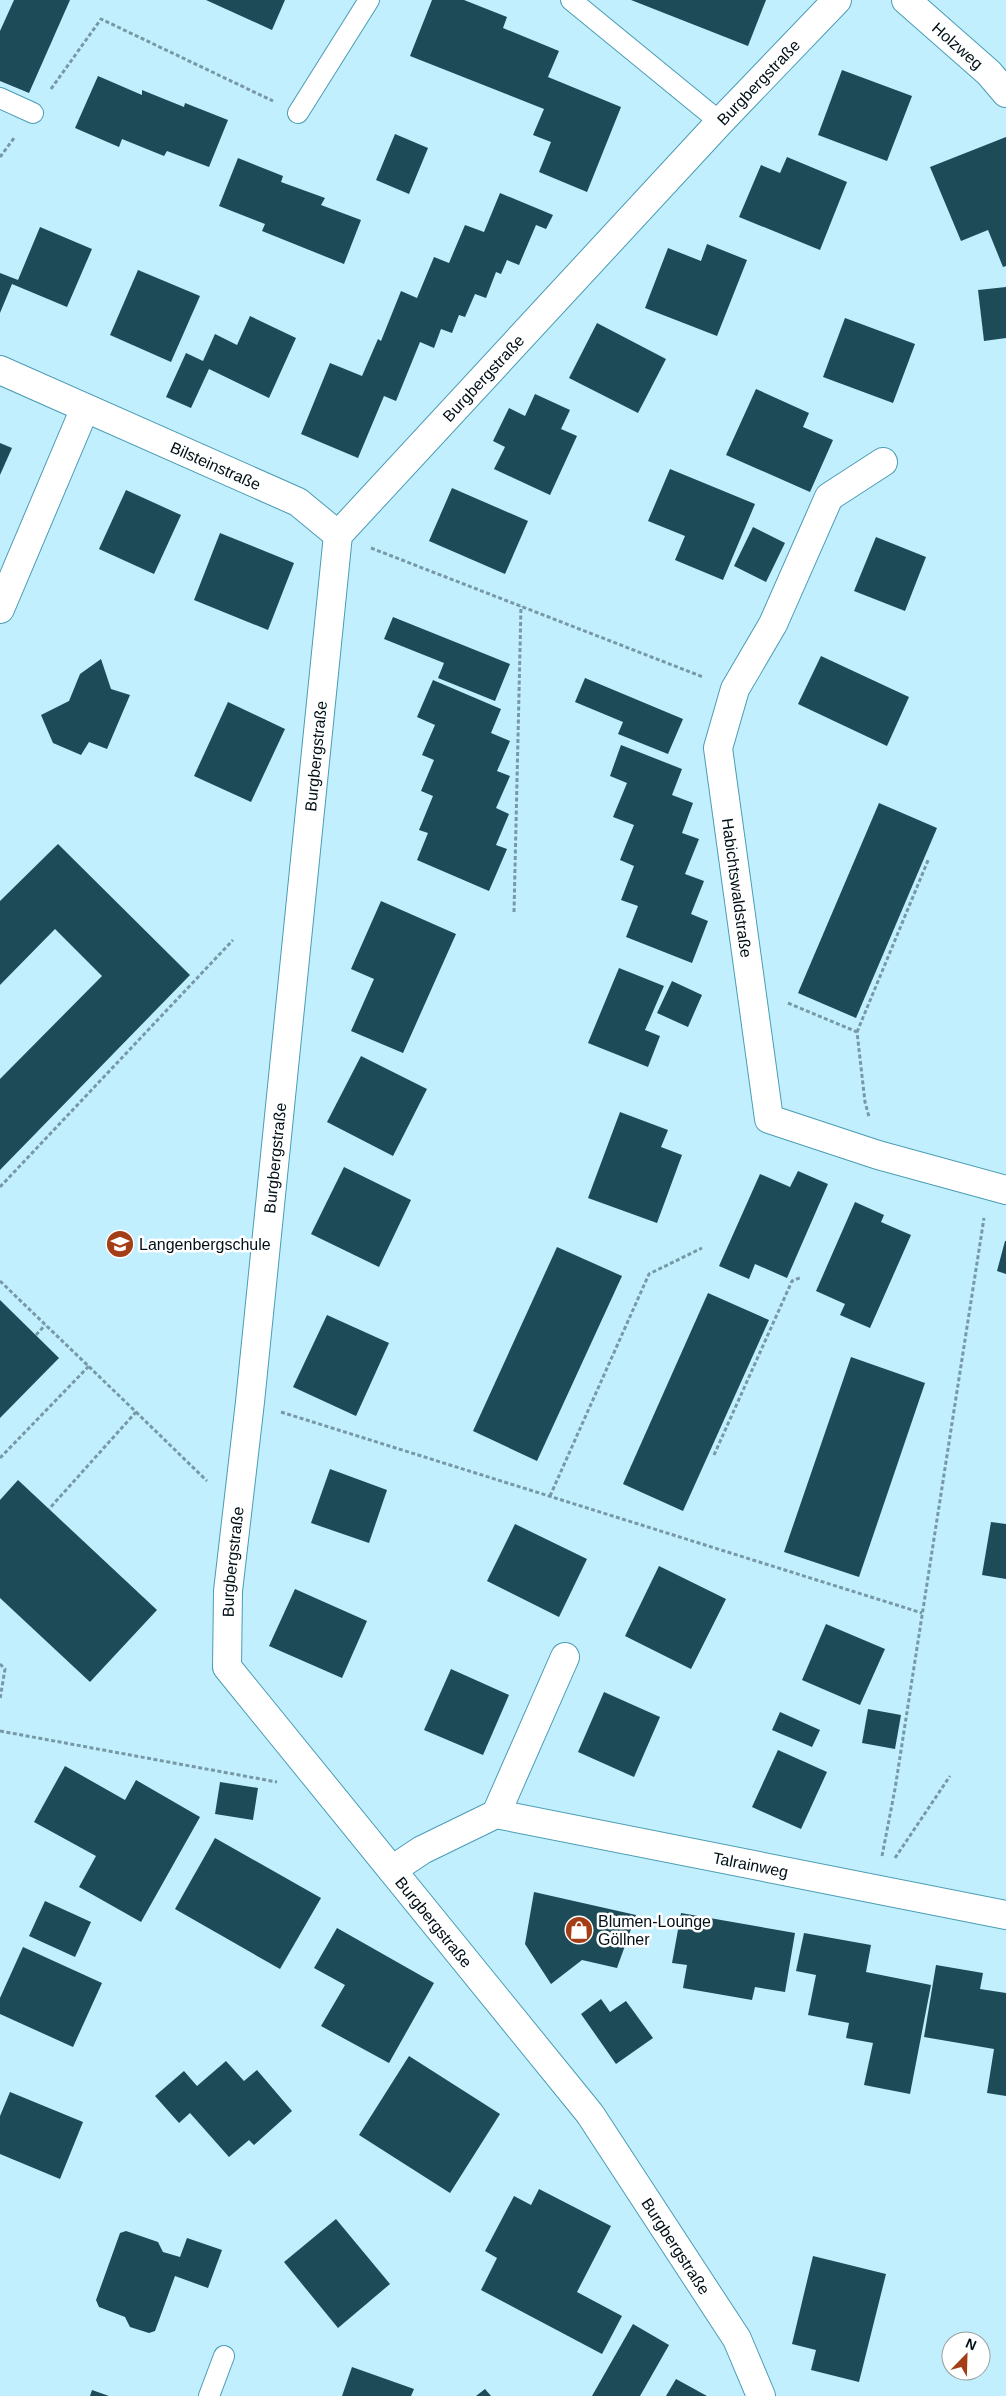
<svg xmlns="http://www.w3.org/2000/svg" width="1006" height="2396" viewBox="0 0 1006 2396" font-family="Arial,sans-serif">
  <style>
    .building { fill: #1d4b58 }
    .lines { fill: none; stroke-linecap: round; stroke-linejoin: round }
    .lane-casing { stroke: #4b9cb4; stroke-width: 22 }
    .street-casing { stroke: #4b9cb4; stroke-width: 30 }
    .path { stroke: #7799a5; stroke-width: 3; stroke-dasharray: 4 2.5; stroke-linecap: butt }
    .lane { stroke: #fff; stroke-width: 20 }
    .street { stroke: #fff; stroke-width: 28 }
    .labels { text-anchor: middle; stroke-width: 5; stroke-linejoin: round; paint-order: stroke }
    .street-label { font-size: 16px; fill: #000f16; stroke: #fff }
    .poi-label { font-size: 16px; fill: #000f16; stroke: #fff; text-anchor: start }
  </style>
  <rect width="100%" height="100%" fill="#c1effe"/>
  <!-- building -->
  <g class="building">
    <path d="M 14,0 L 70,0 L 29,93 L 0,81 L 0,31 Z"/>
    <path d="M 206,0 L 285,0 L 272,30 Z"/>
    <path d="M 432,0 L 464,0 L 507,17 L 503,28 L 559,51 L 548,77 L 621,107 L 587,192 L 539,172 L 551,142 L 533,135 L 544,109 L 410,56 Z"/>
    <path d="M 631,0 L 766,0 L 748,46 Z"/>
    <path d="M 842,70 L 912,96 L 887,161 L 818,135 Z"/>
    <path d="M 98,76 L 142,95 L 142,90 L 184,107 L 185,103 L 228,120 L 209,167 L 167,151 L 164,156 L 122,139 L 119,147 L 75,128 Z"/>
    <path d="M 395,134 L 428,148 L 409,194 L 376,180 Z"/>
    <path d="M 1006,137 L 1006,266 L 1003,267 L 988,230 L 961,241 L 930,167 Z"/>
    <path d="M 787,157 L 847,182 L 820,250 L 739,217 L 761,165 L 780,173 Z"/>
    <path d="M 238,158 L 283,176 L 281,182 L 325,198 L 321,205 L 361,220 L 344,264 L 262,231 L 265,224 L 219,206 Z"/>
    <path d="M 500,193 L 553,215 L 546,229 L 536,225 L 519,265 L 507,260 L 501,274 L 496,272 L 486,298 L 475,294 L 465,317 L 459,315 L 452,333 L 441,329 L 434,348 L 420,342 L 396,401 L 384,396 L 358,458 L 301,434 L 330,363 L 362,376 L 378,339 L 381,341 L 401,291 L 417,298 L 434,257 L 449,263 L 465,225 L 484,232 Z"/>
    <path d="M 40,227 L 92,249 L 67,307 L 12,284 L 0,313 L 0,273 L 18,280 Z"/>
    <path d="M 707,244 L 747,260 L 717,336 L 645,308 L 668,248 L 701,261 Z"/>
    <path d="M 138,270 L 200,296 L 171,362 L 110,335 Z"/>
    <path d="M 1006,287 L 1006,338 L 984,341 L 978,290 Z"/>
    <path d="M 250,316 L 296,338 L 269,398 L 209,369 L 191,408 L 166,397 L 186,353 L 203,361 L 215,334 L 237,345 Z"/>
    <path d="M 845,318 L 915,344 L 893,403 L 823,377 Z"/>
    <path d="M 597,323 L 666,359 L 638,413 L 569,378 Z"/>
    <path d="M 756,389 L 809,413 L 803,427 L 833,440 L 810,492 L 726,455 Z"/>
    <path d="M 535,394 L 570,410 L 561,429 L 577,436 L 550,495 L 494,469 L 505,447 L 493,441 L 509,408 L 525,416 Z"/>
    <path d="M 0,443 L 12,448 L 0,475 Z"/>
    <path d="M 670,469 L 755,504 L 723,580 L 675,560 L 685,536 L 648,521 Z"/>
    <path d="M 452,488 L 528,521 L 505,574 L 429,541 Z"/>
    <path d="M 126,490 L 181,515 L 154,574 L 99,549 Z"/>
    <path d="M 753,527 L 785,543 L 766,582 L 734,566 Z"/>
    <path d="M 220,533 L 294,563 L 268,630 L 194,600 Z"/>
    <path d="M 876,537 L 926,557 L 905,611 L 854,591 Z"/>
    <path d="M 393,617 L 510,664 L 495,701 L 438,678 L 444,663 L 384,639 Z"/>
    <path d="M 821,656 L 909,697 L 887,746 L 798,704 Z"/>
    <path d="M 101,659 L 111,689 L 130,695 L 107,749 L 89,742 L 81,755 L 53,743 L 41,715 L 69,701 L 80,674 Z"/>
    <path d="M 585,678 L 683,719 L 668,754 L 618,734 L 623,722 L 575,702 Z"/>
    <path d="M 433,680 L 501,709 L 491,733 L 510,741 L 497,771 L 510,776 L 496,808 L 509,814 L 496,845 L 507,849 L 489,891 L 417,860 L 428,833 L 419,830 L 433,796 L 421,791 L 434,760 L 422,755 L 435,725 L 417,717 Z"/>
    <path d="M 228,702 L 285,729 L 251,802 L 194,776 Z"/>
    <path d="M 621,745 L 682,769 L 672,795 L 693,803 L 682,833 L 699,839 L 685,874 L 704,881 L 691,914 L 708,921 L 692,963 L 626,937 L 638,906 L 621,900 L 634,866 L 620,860 L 634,825 L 613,817 L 627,783 L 610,776 Z"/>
    <path d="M 879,803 L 937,828 L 856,1018 L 798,993 Z"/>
    <path d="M 58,844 L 190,975 L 0,1170 L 0,1079 L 102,976 L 55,929 L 0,985 L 0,901 Z"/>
    <path d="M 381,901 L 456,934 L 403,1053 L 351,1031 L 374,979 L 351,969 Z"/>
    <path d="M 619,968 L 664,986 L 645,1030 L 660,1036 L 648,1067 L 588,1043 Z"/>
    <path d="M 672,981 L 702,995 L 688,1027 L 657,1013 Z"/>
    <path d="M 361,1056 L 427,1089 L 393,1156 L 327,1122 Z"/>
    <path d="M 620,1112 L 668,1130 L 661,1147 L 682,1155 L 657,1223 L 588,1198 Z"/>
    <path d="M 344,1167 L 411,1200 L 379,1267 L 311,1234 Z"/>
    <path d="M 798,1171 L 828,1184 L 787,1278 L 755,1264 L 749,1279 L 719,1266 L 760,1174 L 790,1187 Z"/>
    <path d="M 855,1202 L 884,1215 L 881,1222 L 911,1235 L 870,1328 L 840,1315 L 845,1304 L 816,1291 Z"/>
    <path d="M 1005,1241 L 1006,1241 L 1006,1274 L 997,1271 Z"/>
    <path d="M 557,1247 L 622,1276 L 537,1461 L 473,1431 Z"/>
    <path d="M 708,1293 L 769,1320 L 683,1511 L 623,1484 Z"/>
    <path d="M 0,1300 L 59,1358 L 0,1418 Z"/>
    <path d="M 327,1315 L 389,1343 L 356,1416 L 293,1387 Z"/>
    <path d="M 851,1357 L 925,1383 L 859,1577 L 784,1552 Z"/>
    <path d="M 330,1469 L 387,1490 L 369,1543 L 311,1523 Z"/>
    <path d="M 18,1480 L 157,1610 L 90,1682 L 0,1598 L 0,1500 Z"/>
    <path d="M 991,1522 L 1006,1524 L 1006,1579 L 982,1575 Z"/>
    <path d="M 515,1524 L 587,1559 L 559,1617 L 487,1581 Z"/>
    <path d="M 659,1566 L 726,1599 L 691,1669 L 625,1636 Z"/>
    <path d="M 295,1589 L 367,1621 L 342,1678 L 269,1646 Z"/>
    <path d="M 826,1624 L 885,1649 L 860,1705 L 802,1680 Z"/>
    <path d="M 451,1669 L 509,1695 L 483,1755 L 424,1730 Z"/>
    <path d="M 604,1692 L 660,1717 L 634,1777 L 578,1752 Z"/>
    <path d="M 868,1709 L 901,1715 L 895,1749 L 862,1743 Z"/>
    <path d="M 780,1712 L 820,1730 L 812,1747 L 772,1730 Z"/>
    <path d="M 778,1750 L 827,1772 L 801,1829 L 752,1807 Z"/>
    <path d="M 65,1766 L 125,1800 L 136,1780 L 200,1817 L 141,1922 L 79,1887 L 96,1856 L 34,1822 Z"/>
    <path d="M 220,1782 L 258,1788 L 253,1820 L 215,1814 Z"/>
    <path d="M 215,1838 L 321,1898 L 280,1969 L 175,1909 Z"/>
    <path d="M 534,1892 L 636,1915 L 617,1968 L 582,1960 L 551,1984 L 525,1944 Z"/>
    <path d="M 45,1901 L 91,1922 L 75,1957 L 29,1936 Z"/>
    <path d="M 681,1913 L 795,1933 L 785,1992 L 755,1987 L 752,2000 L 683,1988 L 687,1965 L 672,1963 Z"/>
    <path d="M 337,1928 L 434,1983 L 389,2063 L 321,2026 L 345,1985 L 314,1968 Z"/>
    <path d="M 804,1933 L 871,1945 L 866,1972 L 931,1985 L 910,2094 L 864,2085 L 873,2043 L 846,2038 L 849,2023 L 808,2015 L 816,1975 L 796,1971 Z"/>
    <path d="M 23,1947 L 102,1983 L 73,2047 L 0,2014 L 0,1998 Z"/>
    <path d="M 936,1965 L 983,1973 L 980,1989 L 1006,1993 L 1006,2096 L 987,2093 L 994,2049 L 924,2037 Z"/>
    <path d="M 601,1999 L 610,2012 L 626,2001 L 653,2038 L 616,2064 L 581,2014 Z"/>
    <path d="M 409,2056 L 500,2114 L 450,2193 L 359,2135 Z"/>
    <path d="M 226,2061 L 244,2081 L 257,2070 L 292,2111 L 254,2145 L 249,2140 L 229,2157 L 190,2113 L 179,2123 L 155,2096 L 184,2071 L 197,2086 Z"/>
    <path d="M 10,2092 L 83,2122 L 60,2179 L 0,2154 L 0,2116 Z"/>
    <path d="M 539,2189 L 611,2226 L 577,2292 L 622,2316 L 602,2354 L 481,2290 L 497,2258 L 485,2251 L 514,2196 L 531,2205 Z"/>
    <path d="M 336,2219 L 390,2284 L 338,2328 L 284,2262 Z"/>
    <path d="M 126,2231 L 158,2242 L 163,2252 L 180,2257 L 187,2238 L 222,2250 L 208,2288 L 175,2276 L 155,2331 L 149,2333 L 130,2327 L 125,2317 L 99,2307 L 96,2300 L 120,2233 Z"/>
    <path d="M 813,2256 L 886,2274 L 859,2382 L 811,2370 L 816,2350 L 792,2344 Z"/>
    <path d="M 633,2324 L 669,2345 L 640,2396 L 592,2396 Z"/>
    <path d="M 352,2367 L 414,2389 L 411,2396 L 342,2396 Z"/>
    <path d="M 676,2379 L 707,2396 L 666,2396 Z"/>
    <path d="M 485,2389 L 491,2396 L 476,2396 Z"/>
    <path d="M 92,2390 L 109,2396 L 90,2396 Z"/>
  </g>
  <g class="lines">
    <defs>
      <g id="lane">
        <path d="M 571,0 L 720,122"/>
        <path d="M 0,98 L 33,113"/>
        <path d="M 298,113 L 369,0"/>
        <path d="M 209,2396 L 224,2356"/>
      </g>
      <g id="street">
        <path id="s1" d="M 906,0 L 989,73 L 1006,93"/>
        <path id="s2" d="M 0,370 L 298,502 L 338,535"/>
        <path id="s3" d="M 883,462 L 829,497 L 773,624 L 735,689 L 718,748 L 769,1119 L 878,1155 L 1006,1190"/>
        <path d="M 0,609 L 85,408"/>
        <path d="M 496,1814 L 565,1657"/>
        <path id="s4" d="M 392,1870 L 422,1850 L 496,1814 L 1006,1915"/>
        <path id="s5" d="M 761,2396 L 737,2339 L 590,2114 L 227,1667 L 228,1591 L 250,1402 L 338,535 L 720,122 L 837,0"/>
      </g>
    </defs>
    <!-- lane casing -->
    <use href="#lane" class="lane-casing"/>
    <!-- street casing -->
    <use href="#street" class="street-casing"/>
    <!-- path -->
    <g class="path">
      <path d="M 51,89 L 101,19 L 273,101"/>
      <path d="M 0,157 L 14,138"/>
      <path d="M 371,548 L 703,677"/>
      <path d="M 514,912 L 521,606"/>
      <path d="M 788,1003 L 857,1032 L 865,1102 L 869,1117"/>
      <path d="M 857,1032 L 929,858"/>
      <path d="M 0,1187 L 233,940"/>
      <path d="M 0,1281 L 136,1412 L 49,1509"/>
      <path d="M 36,1335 L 45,1325"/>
      <path d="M 136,1412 L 207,1481"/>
      <path d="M 281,1412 L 922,1613"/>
      <path d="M 714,1455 L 792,1281 L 802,1277"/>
      <path d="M 0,1458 L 89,1366"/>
      <path d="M 550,1496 L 649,1274 L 702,1248"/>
      <path d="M 0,1664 L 5,1669 L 0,1699"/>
      <path d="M 0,1731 L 277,1782"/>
      <path d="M 882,1856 L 895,1789 L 984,1218"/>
      <path d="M 895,1858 L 950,1776"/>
    </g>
    <!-- lane -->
    <use href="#lane" class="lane"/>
    <!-- street -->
    <use href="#street" class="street"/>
  </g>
  <!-- icons -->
  <defs>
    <symbol id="school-disc" viewBox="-11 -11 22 22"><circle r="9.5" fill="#a43e16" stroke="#fff"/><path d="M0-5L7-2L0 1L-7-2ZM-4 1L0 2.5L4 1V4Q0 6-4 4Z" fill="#fff"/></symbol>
    <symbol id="shop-disc" viewBox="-11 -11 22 22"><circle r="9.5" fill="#a43e16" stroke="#fff"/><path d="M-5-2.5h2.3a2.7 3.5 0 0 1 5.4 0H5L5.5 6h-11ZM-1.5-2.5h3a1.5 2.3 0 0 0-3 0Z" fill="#fff"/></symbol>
  </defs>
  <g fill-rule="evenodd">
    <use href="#school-disc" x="104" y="1228" width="32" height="32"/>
    <use href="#shop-disc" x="563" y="1914" width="32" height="32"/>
  </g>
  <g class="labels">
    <!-- street labels -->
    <g class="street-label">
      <text dy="6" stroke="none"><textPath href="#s1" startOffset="69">Holzweg</textPath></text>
      <text dy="6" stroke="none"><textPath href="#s5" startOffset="2662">Burgbergstraße</textPath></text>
      <text dy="6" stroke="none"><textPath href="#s5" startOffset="2258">Burgbergstraße</textPath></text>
      <text dy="6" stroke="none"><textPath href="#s2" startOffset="236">Bilsteinstraße</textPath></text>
      <text dy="6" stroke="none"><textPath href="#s5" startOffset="1822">Burgbergstraße</textPath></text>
      <text dy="6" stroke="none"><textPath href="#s3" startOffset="481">Habichtswaldstraße</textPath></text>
      <text dy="6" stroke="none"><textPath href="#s5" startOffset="1418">Burgbergstraße</textPath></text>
      <text dy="6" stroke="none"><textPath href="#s5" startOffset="1012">Burgbergstraße</textPath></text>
      <text dy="6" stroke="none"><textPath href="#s4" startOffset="378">Talrainweg</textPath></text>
      <text transform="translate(434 1922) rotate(51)" y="6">Burgbergstraße</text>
      <text transform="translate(676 2246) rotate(57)" y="6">Burgbergstraße</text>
    </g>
    <!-- poi labels -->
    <g class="poi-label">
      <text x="139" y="1250">Langenbergschule</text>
      <text x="598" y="1927">Blumen-Lounge<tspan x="598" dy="18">Göllner</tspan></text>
    </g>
  </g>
  <!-- north arrow -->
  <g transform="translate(966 2356) rotate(23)"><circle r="24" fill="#ffffff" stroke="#999fa2"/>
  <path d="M0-4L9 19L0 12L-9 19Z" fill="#a43e16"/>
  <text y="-8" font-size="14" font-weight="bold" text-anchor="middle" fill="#000f16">N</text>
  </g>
</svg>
